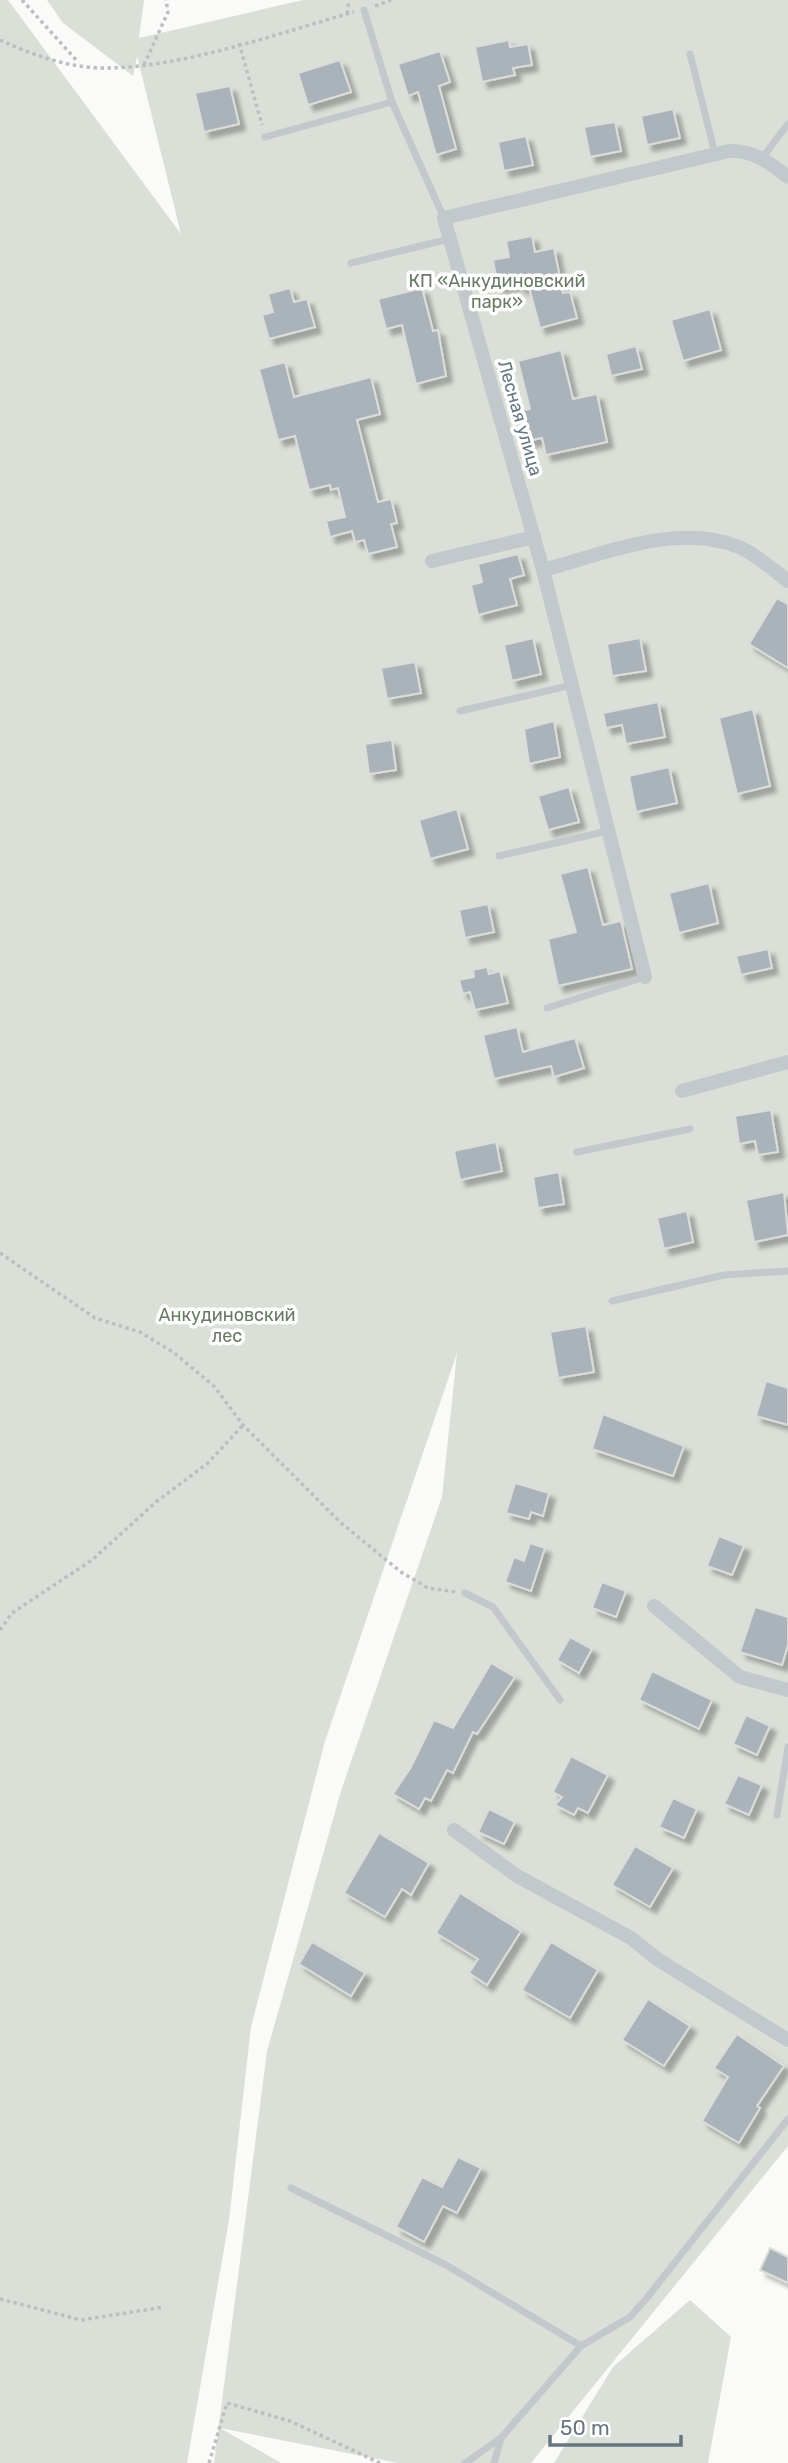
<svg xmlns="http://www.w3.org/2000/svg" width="788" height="2463" viewBox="0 0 788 2463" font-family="Rubik,sans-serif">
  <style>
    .green { fill: #dadfd7 }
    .building { fill: #aab3b9; stroke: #dcdcda; stroke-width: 2; filter: url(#shadow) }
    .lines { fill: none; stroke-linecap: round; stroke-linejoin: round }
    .path { stroke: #bbbfc2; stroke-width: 3.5; stroke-dasharray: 3.5 3.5; stroke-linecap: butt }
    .service { stroke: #c3c8cc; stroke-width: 7 }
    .minor { stroke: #c3c8cc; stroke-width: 14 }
    .labels { text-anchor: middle; stroke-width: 7; stroke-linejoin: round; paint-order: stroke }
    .park-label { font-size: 18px; fill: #687a64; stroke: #fff }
    .street-label { font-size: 18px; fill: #657683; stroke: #fff }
  </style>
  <defs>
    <filter id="shadow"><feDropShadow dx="6" dy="6" stdDeviation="2" flood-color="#0004"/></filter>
  </defs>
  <rect width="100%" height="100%" fill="#fafaf8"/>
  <!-- green -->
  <g class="green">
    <path d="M 0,0 L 8,0 L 181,234 L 137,56 L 133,76 L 63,23 L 47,0 L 144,0 L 139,38 L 303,0 L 788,0 L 788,2146 L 531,2463 L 398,2463 L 220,2428 L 281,2463 L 214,2463 L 267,2051 L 341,1791 L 442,1497 L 457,1353 L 325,1741 L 251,2027 L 229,2220 L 187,2463 L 0,2463 Z"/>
    <path d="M 690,2300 L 731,2337 L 708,2463 L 554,2463 L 613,2367 Z"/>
  </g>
  <!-- building -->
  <g class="building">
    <path d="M 509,40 L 510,47 L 528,44 L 532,65 L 513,68 L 515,75 L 482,82 L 475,47 Z"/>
    <path d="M 440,51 L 450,82 L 439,86 L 456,149 L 436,155 L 418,92 L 408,96 L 398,64 Z"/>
    <path d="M 340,60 L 351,92 L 308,105 L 298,73 Z"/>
    <path d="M 230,86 L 239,124 L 204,132 L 195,93 Z"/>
    <path d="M 673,109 L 680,138 L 647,145 L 641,116 Z"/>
    <path d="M 615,122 L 621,151 L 590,157 L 584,127 Z"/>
    <path d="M 526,136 L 533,165 L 504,171 L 498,142 Z"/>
    <path d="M 532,236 L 535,252 L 554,248 L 563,293 L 570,292 L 577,318 L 540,328 L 529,287 L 520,288 L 520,283 L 498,287 L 493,260 L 509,257 L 506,241 Z"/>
    <path d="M 290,288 L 294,302 L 307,299 L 315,327 L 269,339 L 262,315 L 273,312 L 268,294 Z"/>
    <path d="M 422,288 L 433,331 L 438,330 L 446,376 L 416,384 L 402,325 L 386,329 L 378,299 Z"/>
    <path d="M 710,309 L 721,350 L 683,361 L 671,320 Z"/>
    <path d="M 636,346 L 642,369 L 611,376 L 606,354 Z"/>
    <path d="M 561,350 L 573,399 L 597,394 L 607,442 L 546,455 L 542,438 L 527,441 L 520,411 L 530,409 L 518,361 Z"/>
    <path d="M 285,362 L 294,397 L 371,377 L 380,414 L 357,420 L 378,502 L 391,499 L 397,523 L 391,524 L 397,547 L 368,554 L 364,540 L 355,542 L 352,531 L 330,537 L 326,521 L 345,517 L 338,488 L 331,490 L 330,485 L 309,490 L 295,436 L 278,440 L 259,369 Z"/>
    <path d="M 518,554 L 524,575 L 510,579 L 517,605 L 478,615 L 471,585 L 482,582 L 478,564 Z"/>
    <path d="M 777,598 L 788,604 L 788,668 L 749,644 Z"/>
    <path d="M 533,638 L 541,674 L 512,681 L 504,645 Z"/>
    <path d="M 640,638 L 646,671 L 612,676 L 607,644 Z"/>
    <path d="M 415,662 L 421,693 L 387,699 L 381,668 Z"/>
    <path d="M 658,702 L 665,737 L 626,744 L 622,725 L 606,728 L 603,713 Z"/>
    <path d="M 753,709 L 770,786 L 737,794 L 719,718 Z"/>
    <path d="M 554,721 L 560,757 L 529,764 L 524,729 Z"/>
    <path d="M 392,740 L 396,770 L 369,774 L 365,744 Z"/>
    <path d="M 669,767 L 677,803 L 636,812 L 629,776 Z"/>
    <path d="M 569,787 L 579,822 L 548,830 L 538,796 Z"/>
    <path d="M 457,809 L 468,849 L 430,859 L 419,820 Z"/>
    <path d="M 588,867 L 603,925 L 621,921 L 632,969 L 558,986 L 548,939 L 576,932 L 560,874 Z"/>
    <path d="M 709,883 L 718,923 L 679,933 L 669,893 Z"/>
    <path d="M 488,904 L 494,932 L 465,938 L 459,910 Z"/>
    <path d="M 768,949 L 772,968 L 741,975 L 736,956 Z"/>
    <path d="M 487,967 L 489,974 L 500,971 L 508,1003 L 475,1010 L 470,992 L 463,994 L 459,980 L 474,977 L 473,970 Z"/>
    <path d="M 517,1027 L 523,1052 L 575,1038 L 584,1068 L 554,1077 L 551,1066 L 494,1079 L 483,1035 Z"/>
    <path d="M 771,1110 L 778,1152 L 758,1155 L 755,1141 L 739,1144 L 735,1116 Z"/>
    <path d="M 496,1142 L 502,1171 L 460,1180 L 454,1151 Z"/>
    <path d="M 559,1172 L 564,1204 L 538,1208 L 533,1177 Z"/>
    <path d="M 784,1192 L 788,1235 L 754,1242 L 746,1200 Z"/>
    <path d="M 687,1211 L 693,1242 L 664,1249 L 657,1218 Z"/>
    <path d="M 586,1326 L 594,1372 L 558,1378 L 550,1332 Z"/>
    <path d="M 766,1381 L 788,1388 L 788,1425 L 756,1416 Z"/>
    <path d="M 603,1414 L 684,1446 L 673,1476 L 592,1449 Z"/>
    <path d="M 515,1483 L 549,1493 L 543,1516 L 531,1512 L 529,1519 L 506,1513 Z"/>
    <path d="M 719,1536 L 744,1546 L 732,1575 L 707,1566 Z"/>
    <path d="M 530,1543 L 545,1548 L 531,1591 L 505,1582 L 514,1557 L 524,1561 Z"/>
    <path d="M 602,1582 L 626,1591 L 616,1617 L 592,1608 Z"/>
    <path d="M 755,1607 L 788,1617 L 788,1645 L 782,1665 L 740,1652 Z"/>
    <path d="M 570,1637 L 592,1649 L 579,1673 L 557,1660 Z"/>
    <path d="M 491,1663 L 515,1677 L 477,1734 L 473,1732 L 453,1773 L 447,1770 L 431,1801 L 425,1798 L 419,1809 L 393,1794 L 411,1767 L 434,1720 L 453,1728 Z"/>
    <path d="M 652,1671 L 712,1700 L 699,1729 L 639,1700 Z"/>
    <path d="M 746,1715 L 770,1726 L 757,1755 L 733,1744 Z"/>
    <path d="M 571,1756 L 608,1775 L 588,1813 L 578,1808 L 574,1815 L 555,1805 L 562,1797 L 553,1792 Z"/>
    <path d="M 738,1775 L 762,1785 L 749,1815 L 724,1804 Z"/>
    <path d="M 673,1798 L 697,1809 L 684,1838 L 659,1827 Z"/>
    <path d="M 489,1809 L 515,1822 L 504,1844 L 478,1832 Z"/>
    <path d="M 379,1833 L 429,1863 L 411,1895 L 402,1889 L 385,1917 L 344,1893 Z"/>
    <path d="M 635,1846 L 673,1868 L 650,1907 L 612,1885 Z"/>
    <path d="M 460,1893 L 521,1931 L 487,1985 L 469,1973 L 478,1959 L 436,1933 Z"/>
    <path d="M 312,1942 L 365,1973 L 351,1996 L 299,1964 Z"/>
    <path d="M 551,1942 L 598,1970 L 570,2018 L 522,1990 Z"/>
    <path d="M 648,1999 L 690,2026 L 664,2066 L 622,2040 Z"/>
    <path d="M 737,2034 L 784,2066 L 757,2106 L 760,2108 L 739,2143 L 702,2121 L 728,2077 L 714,2068 Z"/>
    <path d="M 458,2157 L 481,2168 L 457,2213 L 443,2206 L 424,2242 L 396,2227 L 422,2177 L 442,2187 Z"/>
    <path d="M 770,2248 L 788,2257 L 788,2283 L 760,2270 Z"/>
  </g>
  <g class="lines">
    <!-- path -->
    <g class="path">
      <path d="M 22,0 L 78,62"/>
      <path d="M 375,6 L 391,0"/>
      <path d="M 347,14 L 349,0"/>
      <path d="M 0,40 C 33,55 71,69 108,68 C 185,67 279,33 354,12"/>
      <path d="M 239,43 L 262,125"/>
      <path d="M 144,65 L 168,12 L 166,0"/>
      <path d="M 0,1253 L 95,1318 L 140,1332 L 173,1352 L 214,1386 L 243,1425 L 341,1523 L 401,1572 L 428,1588 L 456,1592"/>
      <path d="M 0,1630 L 12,1613 L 92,1560 L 156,1502 L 208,1463 L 243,1425"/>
      <path d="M 0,2299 L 81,2320 L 164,2307"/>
      <path d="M 209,2463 L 227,2403 L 290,2421 L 380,2463"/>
    </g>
    <!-- service -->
    <g class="service">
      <path d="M 364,10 L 392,102 L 444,218"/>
      <path d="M 690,54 L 715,154"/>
      <path d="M 265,137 L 392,102"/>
      <path d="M 762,158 L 788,124"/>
      <path d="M 351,263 L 449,239"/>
      <path d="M 460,711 L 572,685"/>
      <path d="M 499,856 L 608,831"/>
      <path d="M 547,1008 L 645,977"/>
      <path d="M 577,1152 L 690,1129"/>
      <path d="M 612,1301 L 724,1275 L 788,1271"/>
      <path d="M 465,1593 L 493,1607 L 560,1700"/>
      <path d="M 777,1815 L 788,1747"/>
      <path d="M 291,2188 L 446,2265 L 581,2346"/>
      <path d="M 465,2463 L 501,2438 L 581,2346 L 630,2317 L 646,2299 L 788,2119"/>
      <path d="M 494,2463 L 501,2438"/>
    </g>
    <!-- minor -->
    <g class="minor">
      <path d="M 432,561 L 534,537"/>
      <path d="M 543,570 C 604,554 676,522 739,547 C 756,554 773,570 788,581"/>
      <path d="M 645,977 L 543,570 L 444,218 L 729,151 C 754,150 768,162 788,177"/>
      <path d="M 682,1091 L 788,1062"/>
      <path d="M 654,1606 L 740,1677 L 788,1690"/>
      <path d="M 454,1830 L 517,1876 L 631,1938 L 657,1959 L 788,2040"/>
    </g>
  </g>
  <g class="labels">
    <!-- park labels -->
    <g class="park-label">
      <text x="497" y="287">КП «Анкудиновский<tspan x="497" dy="21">парк»</tspan></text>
      <text x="227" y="1321">Анкудиновский<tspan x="227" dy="21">лес</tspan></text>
    </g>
    <!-- street labels -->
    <g class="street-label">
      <text transform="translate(520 418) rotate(74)" y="6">Лесная улица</text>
    </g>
  </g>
  <!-- scale -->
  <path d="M550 2435v10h131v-10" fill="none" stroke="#657683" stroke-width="3.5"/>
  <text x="560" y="2435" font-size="21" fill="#657683" stroke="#ffffff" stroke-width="5" paint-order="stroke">50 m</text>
</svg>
